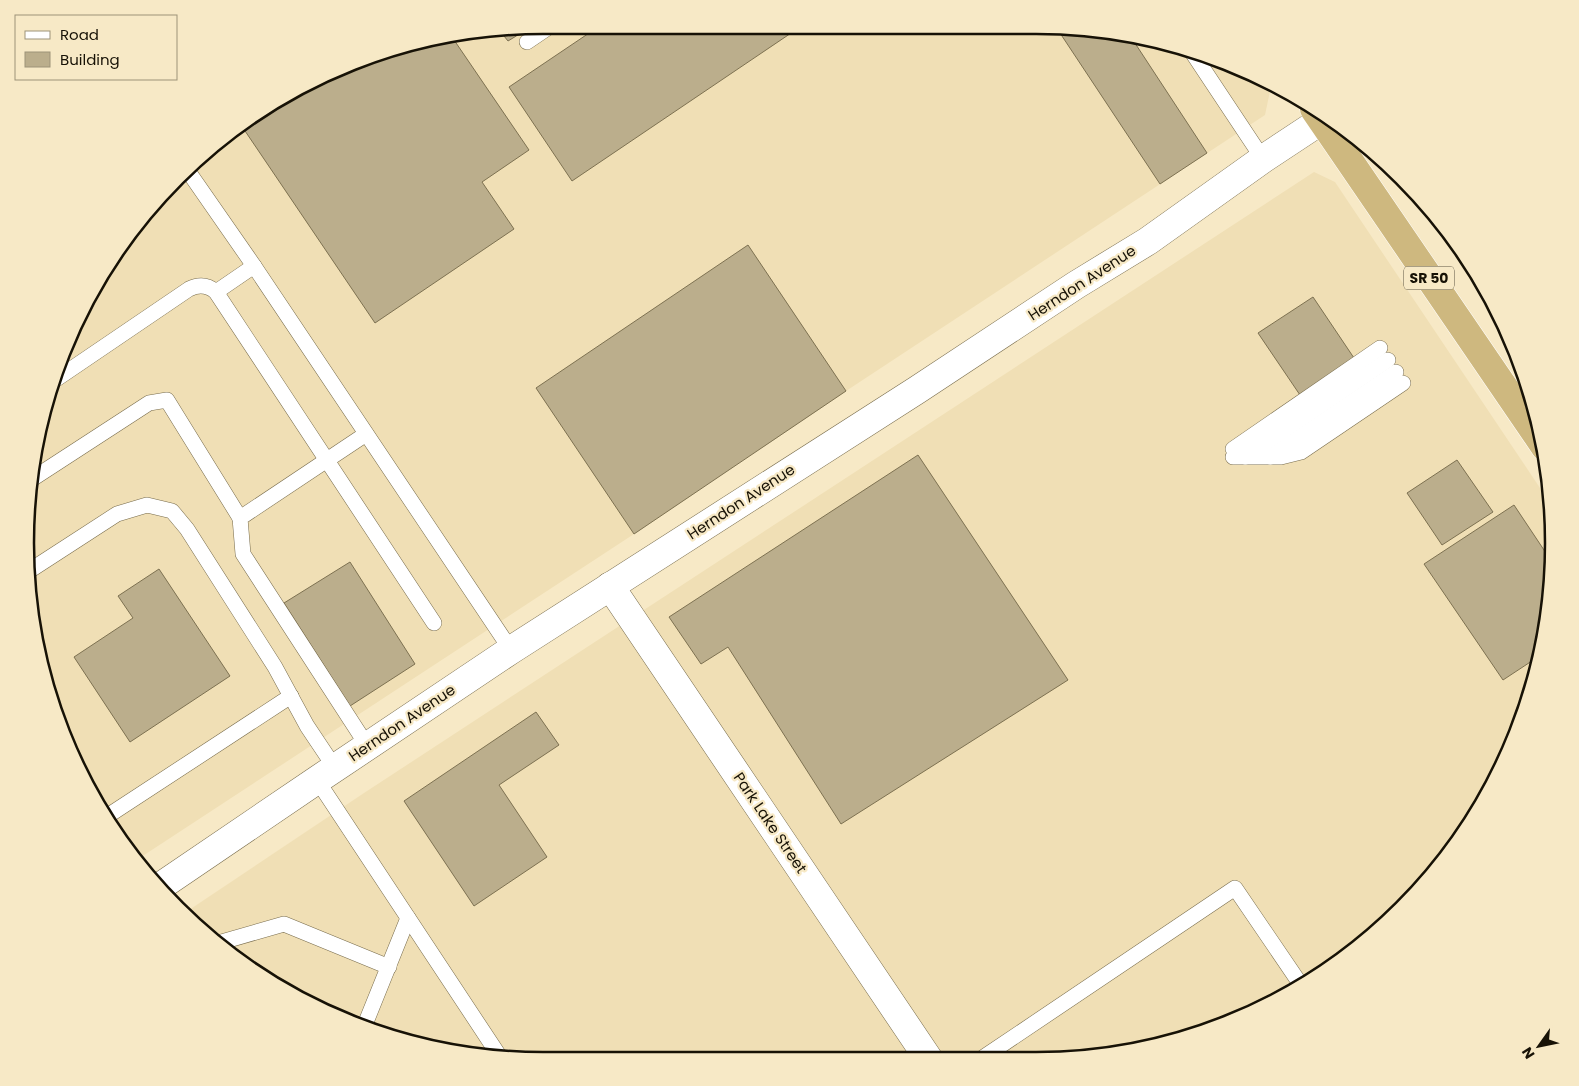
<svg xmlns="http://www.w3.org/2000/svg" width="1579" height="1086" viewBox="0 0 1579 1086" font-family="Poppins,sans-serif">
  <style>
    .built { fill: #f0dfb5 }
    .building { fill: #bbae8c; stroke: #7d7151 }
    .lines { fill: none; stroke-linecap: round; stroke-linejoin: round }
    .service-casing { stroke: #786c4c; stroke-width: 16 }
    .minor-casing { stroke: #786c4c; stroke-width: 29 }
    .tertiary-casing { stroke: #786c4c; stroke-width: 29 }
    .trunk-casing { stroke: #fff; stroke-width: 29 }
    .service { stroke: #fff; stroke-width: 15 }
    .minor { stroke: #fff; stroke-width: 28 }
    .tertiary { stroke: #fff; stroke-width: 28 }
    .trunk { stroke: #ceb87f; stroke-width: 28 }
    .labels { text-anchor: middle; stroke-width: 4.5; stroke-linejoin: round; paint-order: stroke }
    .shield { fill: #f7e9c6; stroke: #5a5240; stroke-width: 1 }
    .shield-label { font-size: 14px; font-weight: bold; fill: #171206 }
    .street-label { font-size: 15px; fill: #171206; stroke: #f7e9c6 }
    .rim { fill: none; stroke: #171206; stroke-width: 2.5 }
  </style>
  <rect width="100%" height="100%" fill="#f7e9c6"/>
  <!-- built -->
  <g class="built">
    <path d="M 543,25 L 1036,25 L 1137,35 L 1203,53 L 1263,80 L 1270,91 L 1265,115 L 846,391 L 634,534 L 135,861 L 79,772 L 35,644 L 26,577 L 29,476 L 65,345 L 112,255 L 153,202 L 255,112 L 345,65 L 409,43 Z"/>
    <path d="M 1314,172 L 1335,182 L 1540,488 L 1551,508 L 1554,543 L 1544,644 L 1514,741 L 1467,831 L 1402,909 L 1351,954 L 1265,1007 L 1137,1051 L 1036,1061 L 543,1061 L 442,1051 L 344,1021 L 255,974 L 183,914 L 364,793 Z"/>
  </g>
  <!-- building -->
  <g class="building">
    <path d="M 601,25 L 803,25 L 572,181 L 509,87 Z"/>
    <path d="M 531,27 L 508,41 L 500,31 Z"/>
    <path d="M 1056,27 L 1129,34 L 1207,153 L 1160,184 Z"/>
    <path d="M 452,37 L 529,150 L 482,182 L 514,229 L 375,323 L 241,125 L 255,112 L 345,65 L 409,43 Z"/>
    <path d="M 748,245 L 846,391 L 634,534 L 536,388 Z"/>
    <path d="M 1313,297 L 1354,358 L 1300,395 L 1258,333 Z"/>
    <path d="M 918,455 L 1068,680 L 841,824 L 728,647 L 701,664 L 669,617 Z"/>
    <path d="M 1457,460 L 1493,512 L 1442,545 L 1407,493 Z"/>
    <path d="M 1514,505 L 1552,562 L 1544,644 L 1541,655 L 1503,680 L 1424,564 Z"/>
    <path d="M 350,562 L 415,664 L 350,706 L 284,603 Z"/>
    <path d="M 159,569 L 230,676 L 130,742 L 74,657 L 133,618 L 118,596 Z"/>
    <path d="M 536,712 L 559,745 L 499,785 L 547,857 L 474,906 L 404,801 Z"/>
  </g>
  <g class="lines">
    <defs>
      <g id="service">
        <path d="M 527,42 L 552,25"/>
        <path d="M 1190,49 L 1263,159"/>
        <path d="M 188,171 L 254,266 L 511,650"/>
        <path d="M 216,292 L 254,266"/>
        <path d="M 55,380 L 189,289 C 199,284 208,285 216,292 L 434,623"/>
        <path d="M 366,434 L 240,518 L 243,554 L 368,747"/>
        <path d="M 1233,449 L 1380,348"/>
        <path d="M 1233,457 L 1281,457 L 1301,452 L 1403,383"/>
        <path d="M 1245,457 L 1388,360"/>
        <path d="M 1270,457 L 1396,372"/>
        <path d="M 29,481 L 149,403 L 167,400 L 240,518"/>
        <path d="M 26,573 L 117,514 L 147,505 L 172,511 L 187,529 L 275,667 L 307,726 L 335,768"/>
        <path d="M 317,780 L 500,1057"/>
        <path d="M 106,817 L 291,696"/>
        <path d="M 218,943 L 284,924 L 389,967"/>
        <path d="M 364,1027 L 408,918"/>
        <path d="M 978,1061 L 1235,888 L 1301,985"/>
      </g>
      <path id="minor" d="M 610,586 L 930,1061"/>
      <path id="tertiary" d="M 158,888 L 317,780 L 511,650 L 917,390 L 1076,285 L 1148,241 L 1263,159 L 1325,118"/>
      <path id="trunk" d="M 1314,109 L 1545,447"/>
    </defs>
    <!-- service casing -->
    <use href="#service" class="service-casing"/>
    <!-- minor casing -->
    <use href="#minor" class="minor-casing"/>
    <!-- tertiary casing -->
    <use href="#tertiary" class="tertiary-casing"/>
    <!-- trunk casing -->
    <use href="#trunk" class="trunk-casing"/>
    <!-- service -->
    <use href="#service" class="service"/>
    <!-- minor -->
    <use href="#minor" class="minor"/>
    <!-- tertiary -->
    <use href="#tertiary" class="tertiary"/>
    <!-- trunk -->
    <use href="#trunk" class="trunk"/>
  </g>
  <g class="labels">
    <!-- shield labels -->
    <rect class="shield" x="1404" y="266.5" width="50" height="23" rx="4"/>
    <g class="shield-label">
      <text x="1429" y="283">SR 50</text>
    </g>
    <!-- street labels -->
    <g class="street-label">
      <text transform="translate(1082 283) rotate(-33)" y="5">Herndon Avenue</text>
      <text transform="translate(741 502) rotate(-33)" y="5">Herndon Avenue</text>
      <text transform="translate(402 723) rotate(-34)" y="5">Herndon Avenue</text>
      <text transform="translate(770 823) rotate(56)" y="5">Park Lake Street</text>
    </g>
  </g>
  <!-- crop -->
  <path d="M0 0H1579V1086H0ZM543 34H1036A509 509 0 0 1 1545 543V543A509 509 0 0 1 1036 1052H543A509 509 0 0 1 34 543V543A509 509 0 0 1 543 34Z" fill="#f7e9c6" fill-rule="evenodd"/>
  <path class="rim" d="M543 34H1036A509 509 0 0 1 1545 543V543A509 509 0 0 1 1036 1052H543A509 509 0 0 1 34 543V543A509 509 0 0 1 543 34Z"/>
  <!-- legend -->
  <rect x="15" y="15" width="162" height="65" fill="#f7e9c6" stroke="#9d9379"/>
  <rect x="25" y="31" width="25" height="8" fill="#ffffff" stroke="#9d9379"/>
  <text x="60" y="40" font-size="15" fill="#171206">Road</text>
  <rect x="25" y="52" width="25" height="15" fill="#bbae8c" stroke="#9d9379"/>
  <text x="60" y="65" font-size="15" fill="#171206">Building</text>
  <!-- north arrow -->
  <g transform="translate(1539 1046) rotate(237)" stroke="#f7e9c6" stroke-width="4" paint-order="stroke">
  <path d="M0-4L9 19L0 12L-9 19Z" fill="#171206"/>
  <text y="-8" font-size="14" font-weight="bold" text-anchor="middle" fill="#171206">N</text>
  </g>
</svg>
